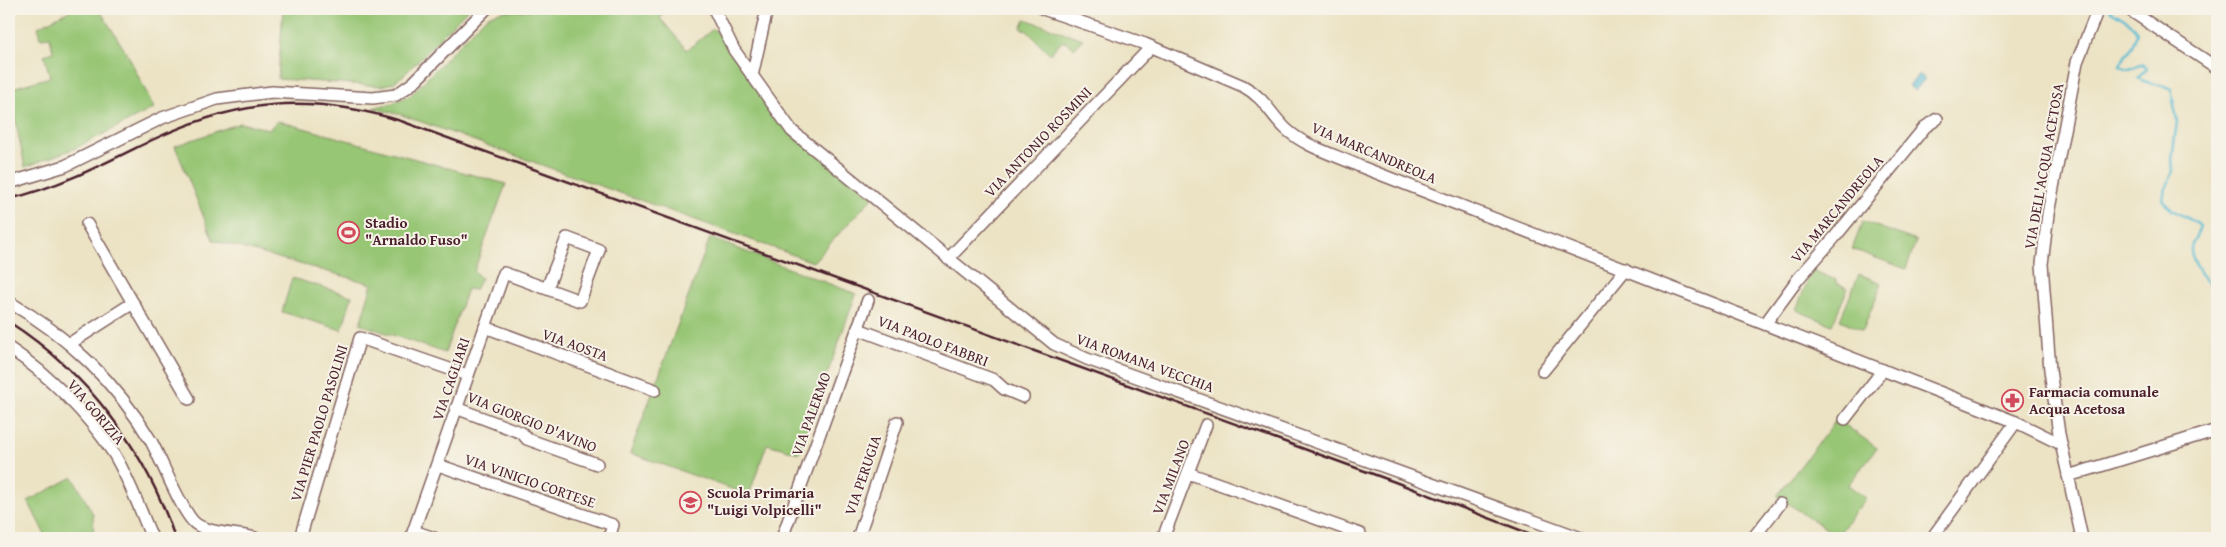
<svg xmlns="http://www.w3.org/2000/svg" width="2226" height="547" viewBox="0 0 2226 547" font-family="'Gentium Book Plus',serif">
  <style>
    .green { fill: #97c675; stroke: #707250 }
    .water { fill: #54bad2; stroke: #4f6c7e }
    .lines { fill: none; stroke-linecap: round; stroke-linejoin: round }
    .stream { stroke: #54bad2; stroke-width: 2.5 }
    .minor-casing { stroke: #836461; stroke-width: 14 }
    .minor { stroke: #fff; stroke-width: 11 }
    .rail { stroke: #4a1f2b; stroke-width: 2.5 }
    .labels { text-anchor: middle; stroke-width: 4; stroke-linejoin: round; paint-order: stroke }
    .street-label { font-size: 15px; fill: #4a1f2b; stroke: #f7f3e8 }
    .poi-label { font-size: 15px; font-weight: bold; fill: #4a1f2b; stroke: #f7f3e8; text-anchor: start }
  </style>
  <rect width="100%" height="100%" fill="#f7f3e8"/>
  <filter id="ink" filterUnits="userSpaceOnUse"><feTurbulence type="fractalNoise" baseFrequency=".02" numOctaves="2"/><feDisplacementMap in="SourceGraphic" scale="10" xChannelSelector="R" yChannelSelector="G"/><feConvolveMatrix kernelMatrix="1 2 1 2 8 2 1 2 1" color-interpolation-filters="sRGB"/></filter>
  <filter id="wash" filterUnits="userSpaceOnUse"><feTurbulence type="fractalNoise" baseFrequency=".0096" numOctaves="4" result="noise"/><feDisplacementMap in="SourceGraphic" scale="20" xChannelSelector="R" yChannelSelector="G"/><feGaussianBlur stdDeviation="1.12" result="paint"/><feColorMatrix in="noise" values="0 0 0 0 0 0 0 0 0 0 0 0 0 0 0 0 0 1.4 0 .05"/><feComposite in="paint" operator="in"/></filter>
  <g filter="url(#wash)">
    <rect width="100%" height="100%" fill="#ece3c4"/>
    <!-- green -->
    <g class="green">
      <path d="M 73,9 L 99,9 L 129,57 L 154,108 L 76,148 L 25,167 L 9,89 L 50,77 L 44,55 L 53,52 L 50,37 L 40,38 L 38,27 Z"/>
      <path d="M 283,9 L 468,9 L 405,74 L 393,83 L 382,86 L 278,79 Z"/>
      <path d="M 583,9 L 668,9 L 660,18 L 687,50 L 713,29 L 728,40 L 792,131 L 873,197 L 813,262 L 402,115 L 373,108 L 392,103 L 411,95 L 483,20 L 490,15 L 503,11 Z"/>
      <path d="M 1025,19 L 1083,39 L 1074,48 L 1066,42 L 1061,42 L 1050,54 L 1027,31 L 1021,28 Z"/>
      <path d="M 278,121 L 506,184 L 474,271 L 481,278 L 475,290 L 467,289 L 445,353 L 360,324 L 372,284 L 213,240 L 175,146 L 240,123 L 269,129 Z"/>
      <path d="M 1863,221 L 1916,241 L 1906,269 L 1852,249 Z"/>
      <path d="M 710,238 L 856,294 L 799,453 L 767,444 L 749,495 L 630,453 Z"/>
      <path d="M 1812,270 L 1836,280 L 1836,283 L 1848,288 L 1832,325 L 1796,310 Z"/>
      <path d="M 1859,274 L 1882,283 L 1863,330 L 1840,320 Z"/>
      <path d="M 292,278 L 352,296 L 342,330 L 282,312 Z"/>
      <path d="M 1837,419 L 1877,448 L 1848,485 L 1866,498 L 1837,536 L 1777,496 Z"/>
      <path d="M 73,477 L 93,514 L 94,538 L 44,538 L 44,533 L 28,501 Z"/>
    </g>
    <!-- water -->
    <path class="water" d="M 1919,74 L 1925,79 L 1915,91 L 1909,86 Z"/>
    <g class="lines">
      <!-- stream -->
      <path class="stream" d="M 2108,9 L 2129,22 L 2137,32 C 2136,44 2125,54 2120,66 L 2126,70 L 2144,64 L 2147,68 L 2138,78 C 2147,85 2161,83 2171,89 L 2177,121 L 2172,159 L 2173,171 L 2162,199 C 2171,214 2187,215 2200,226 C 2199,235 2190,242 2191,251 C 2193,262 2206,286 2217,288"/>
    </g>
  </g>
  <g filter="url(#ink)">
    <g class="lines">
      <defs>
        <g id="minor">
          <path d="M 714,9 L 734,50 L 792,131 L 1054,344 L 1087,359 L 1581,538"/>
          <path d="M 1043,9 L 1145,44 L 1243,86 C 1265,98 1270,114 1286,129 C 1305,147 1336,155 1359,166 L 2016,422 L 2061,444"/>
          <path d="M 2128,9 L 2217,68"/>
          <path d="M 752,76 L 767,9"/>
          <path d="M 9,183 L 65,166 L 162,118 L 217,99 L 272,92 L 373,98 L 396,95 L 413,83 L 486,9"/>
          <path d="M 948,259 L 1151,47"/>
          <path d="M 9,302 C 67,335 117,383 151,441 C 161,459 183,515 196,524 C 211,534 237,533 255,538"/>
          <path d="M 133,303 L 189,399"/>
          <path d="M 1765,324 L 1798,279 L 1834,238 L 1925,127 L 1937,119"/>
          <path d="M 485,327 L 655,390"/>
          <path d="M 858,329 L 994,380 L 1004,389 L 1023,397"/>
          <path d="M 69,344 L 133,303 L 87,224"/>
          <path d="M 9,348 C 48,374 89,415 114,454 C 130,481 140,510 152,538"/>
          <path d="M 1543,371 L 1626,269"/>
          <path d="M 456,408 L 522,433 L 527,439 L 597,464"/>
          <path d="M 1845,419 L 1883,370"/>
          <path d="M 438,465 L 613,525 L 609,538"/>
          <path d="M 1188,473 L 1360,534"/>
          <path d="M 2068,476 L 2217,430"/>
          <path d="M 414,531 L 434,538"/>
          <path d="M 300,538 L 360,338 L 467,375"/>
          <path d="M 411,538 L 504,273 L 580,301 L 599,250 L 567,238 L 547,288"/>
          <path d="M 782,538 L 868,300"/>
          <path d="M 858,538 L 897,422"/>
          <path d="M 1163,538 L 1206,425"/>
          <path d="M 1753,538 L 1780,504"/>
          <path d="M 1932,538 L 2016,422"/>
          <path d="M 2082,538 L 2059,434 L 2050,370 L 2042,264 L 2048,214 L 2077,62 L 2098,9"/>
        </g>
      </defs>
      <!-- minor casing -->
      <use href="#minor" class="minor-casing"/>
      <!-- minor -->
      <use href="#minor" class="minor"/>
      <!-- rail -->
      <g class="rail">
        <path d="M 9,199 C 60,187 105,163 152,140 C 239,99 309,93 401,121 L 1395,482 L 1541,538"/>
        <path d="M 9,322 C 87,372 146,450 175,538"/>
      </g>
    </g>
  </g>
  <!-- icons -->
  <defs>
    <symbol id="stadium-ring" viewBox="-11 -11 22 22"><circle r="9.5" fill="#f7f3e8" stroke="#d1495b" stroke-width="1.5"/><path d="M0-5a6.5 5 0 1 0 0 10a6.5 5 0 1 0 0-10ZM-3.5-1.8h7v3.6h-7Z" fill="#d1495b"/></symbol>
    <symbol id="pharmacy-ring" viewBox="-11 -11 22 22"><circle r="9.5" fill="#f7f3e8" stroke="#d1495b" stroke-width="1.5"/><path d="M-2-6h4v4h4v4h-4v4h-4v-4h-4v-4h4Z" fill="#d1495b"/></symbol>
    <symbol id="school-ring" viewBox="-11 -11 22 22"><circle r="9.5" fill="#f7f3e8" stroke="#d1495b" stroke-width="1.5"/><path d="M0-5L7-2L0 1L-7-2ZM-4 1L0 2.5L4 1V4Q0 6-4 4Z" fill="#d1495b"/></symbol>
  </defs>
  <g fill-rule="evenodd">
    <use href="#stadium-ring" x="336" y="220" width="25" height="25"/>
    <use href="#pharmacy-ring" x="2000" y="388" width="25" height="25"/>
    <use href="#school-ring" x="678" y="490" width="25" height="25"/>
  </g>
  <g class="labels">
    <!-- street labels -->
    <g class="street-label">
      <text transform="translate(1038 142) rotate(-46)" y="5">VIA ANTONIO ROSMINI</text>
      <text transform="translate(1374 153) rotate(23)" y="5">VIA MARCANDREOLA</text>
      <text transform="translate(2044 166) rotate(-80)" y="5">VIA DELL'ACQUA ACETOSA</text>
      <text transform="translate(1837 209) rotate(-50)" y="5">VIA MARCANDREOLA</text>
      <text transform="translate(933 341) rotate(21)" y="5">VIA PAOLO FABBRI</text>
      <text transform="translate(575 345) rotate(20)" y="5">VIA AOSTA</text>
      <text transform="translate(1145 363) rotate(20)" y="5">VIA ROMANA VECCHIA</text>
      <text transform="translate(451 379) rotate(-71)" y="5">VIA CAGLIARI</text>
      <text transform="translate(96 412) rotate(50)" y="5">VIA GORIZIA</text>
      <text transform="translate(811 414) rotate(-70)" y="5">VIA PALERMO</text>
      <text transform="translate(532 422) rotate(22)" y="5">VIA GIORGIO D'AVINO</text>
      <text transform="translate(319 423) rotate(-73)" y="5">VIA PIER PAOLO PASOLINI</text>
      <text transform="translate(863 475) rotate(-71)" y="5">VIA PERUGIA</text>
      <text transform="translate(1171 477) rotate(-69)" y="5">VIA MILANO</text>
      <text transform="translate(530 481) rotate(19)" y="5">VIA VINICIO CORTESE</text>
    </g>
    <!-- poi labels -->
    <g class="poi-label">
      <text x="365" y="228">Stadio<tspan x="365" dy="17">"Arnaldo Fuso"</tspan></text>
      <text x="2029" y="397">Farmacia comunale<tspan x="2029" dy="17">Acqua Acetosa</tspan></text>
      <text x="707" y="498">Scuola Primaria<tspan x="707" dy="17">"Luigi Volpicelli"</tspan></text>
    </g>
  </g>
  <!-- margin -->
  <rect width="2226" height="547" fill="none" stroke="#f7f3e8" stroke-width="30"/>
</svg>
